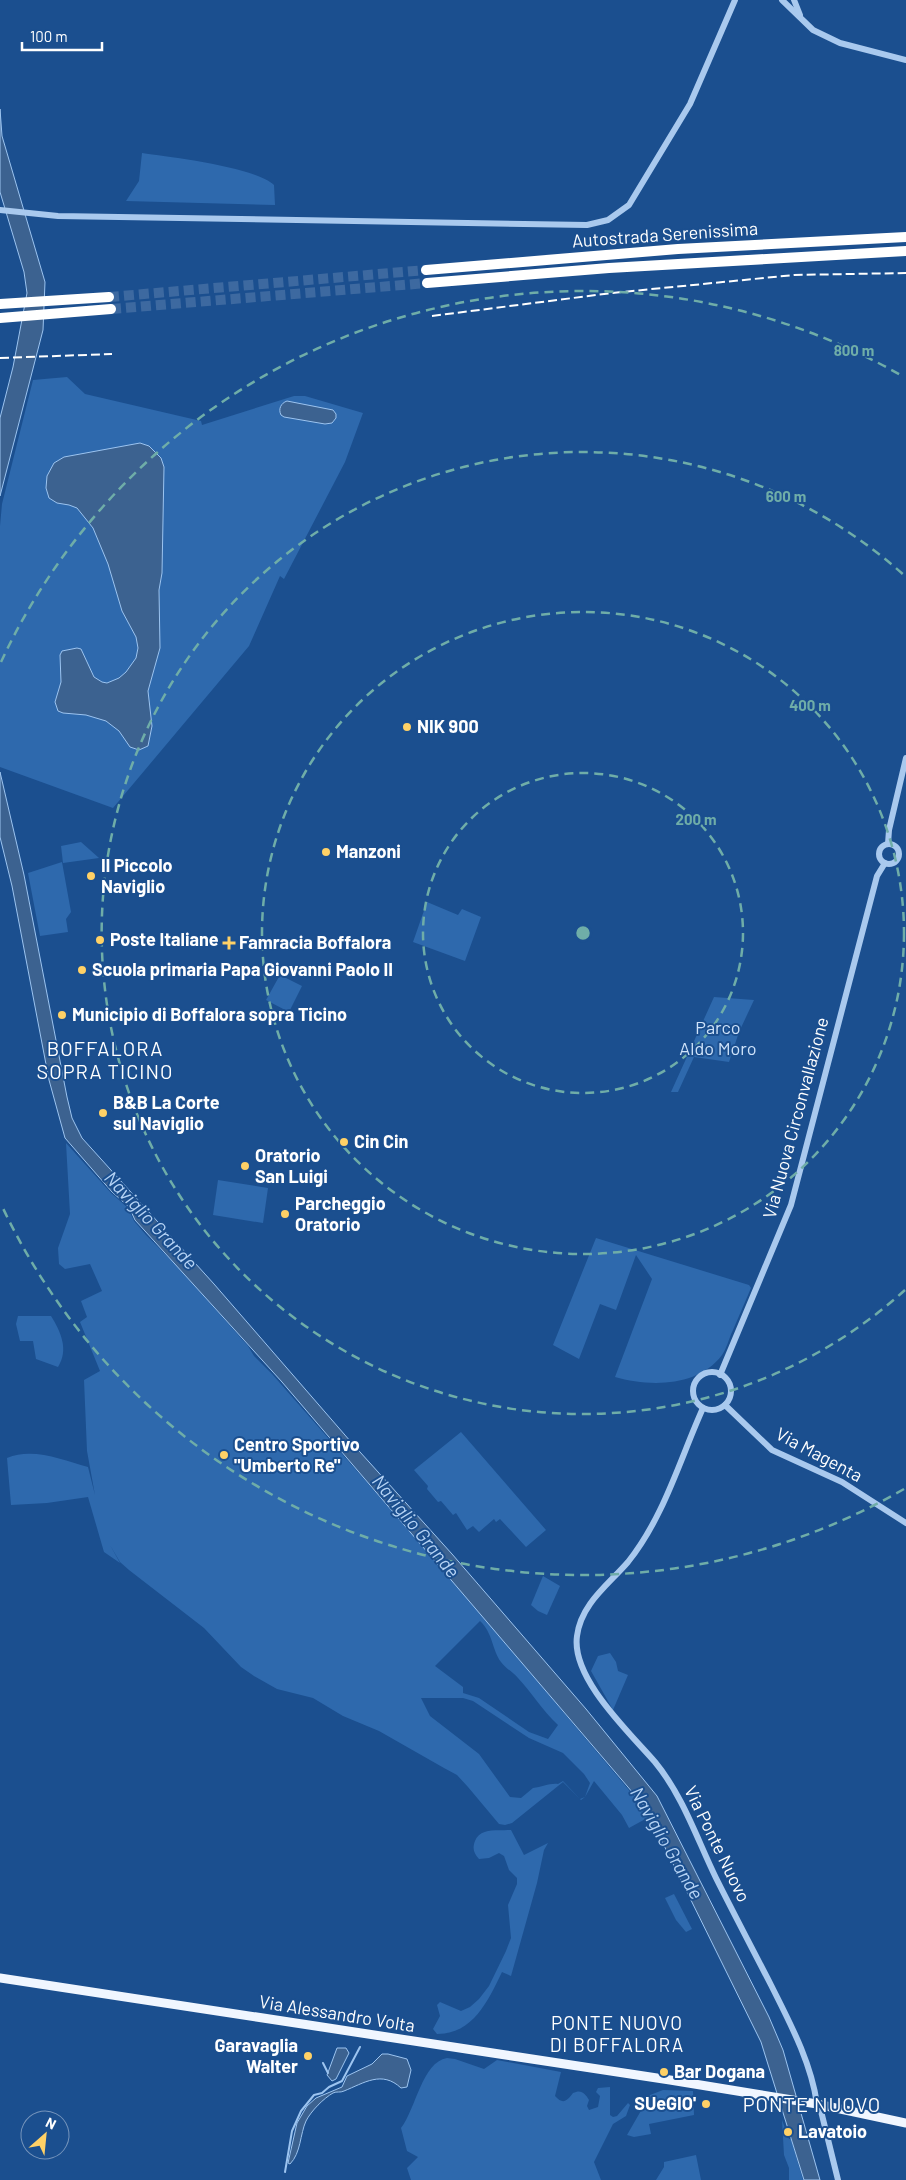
<svg xmlns="http://www.w3.org/2000/svg" width="906" height="2180" viewBox="0 0 906 2180" font-family="Barlow,sans-serif">
  <style>
    .green { fill: #2e69ad; fill-rule: evenodd }
    .water { fill: #3c6290; stroke: #9cc4f0 }
    .lines { fill: none; stroke-linecap: round; stroke-linejoin: round }
    .stream { stroke: #9cc4f0; stroke-width: 2 }
    .motorway-tunnel { stroke: #3d69a0; stroke-width: 10; stroke-dasharray: 10 5; stroke-linecap: butt }
    .tertiary { stroke: #a9c9ee; stroke-width: 6 }
    .primary { stroke: #f0f6ff; stroke-width: 9 }
    .motorway { stroke: #fff; stroke-width: 10 }
    .rail { stroke: #fff; stroke-width: 2; stroke-dasharray: 9 4; stroke-linecap: butt }
    .ring { fill: none; stroke: #6fada8; stroke-width: 2.5; stroke-dasharray: 9 6 }
    .poi-dot { fill: #ffd166; stroke: #1b4f8f; stroke-width: 2 }
    .labels { text-anchor: middle; stroke-width: 4; stroke-linejoin: round; paint-order: stroke }
    .street-label { font-size: 18px; fill: #fff; stroke: #1b4f8f }
    .poi-label { font-size: 18px; font-weight: bold; fill: #fff; stroke: #1b4f8f; text-anchor: start }
    .park-label { font-size: 18px; fill: #cfe3fa; stroke: #1b4f8f }
    .water-label { font-size: 19px; font-style: italic; fill: #b5d3f5; stroke: #1b4f8f }
    .neighbourhood-label { font-size: 19px; letter-spacing: 1px; fill: #fff; stroke: #1b4f8f }
    .quarter-label { font-size: 20px; letter-spacing: 1px; fill: #fff; stroke: #1b4f8f }
    .centre { fill: #6fada8; stroke: #1b4f8f; stroke-width: 2.5 }
    .ring-label { font-size: 15px; text-anchor: middle; font-weight: bold; fill: #6fada8; stroke: #1b4f8f; stroke-width: 4; stroke-linejoin: round; paint-order: stroke }
  </style>
  <rect width="100%" height="100%" fill="#1b4f8f"/>
  <!-- green -->
  <g class="green">
    <path d="M 142,153 C 171,157 255,167 274,185 L 275,205 L 126,201 L 139,181 Z"/>
    <path d="M 67,377 L 85,394 L 201,421 L 202,425 L 294,396 L 305,396 L 363,413 L 345,462 L 284,579 L 280,576 L 249,646 L 113,808 L 0,767 L 0,526 L 2,504 L 33,380 Z"/>
    <path d="M 81,842 L 99,858 L 63,863 L 61,846 Z"/>
    <path d="M 62,862 L 71,912 L 66,919 L 68,932 L 40,936 L 28,873 Z"/>
    <path d="M 427,902 L 458,915 L 462,909 L 481,917 L 465,961 L 413,942 Z"/>
    <path d="M 280,975 L 302,986 L 289,1012 L 266,1000 Z"/>
    <path d="M 714,997 L 754,1000 L 739,1032 L 729,1062 L 694,1057 L 678,1092 L 671,1092 Z"/>
    <path d="M 66,1143 L 111,1193 L 128,1208 L 134,1221 L 146,1235 L 177,1266 L 248,1346 L 254,1356 L 272,1374 L 449,1576 L 644,1808 L 649,1817 L 629,1828 L 622,1815 L 594,1781 L 585,1797 L 581,1800 L 563,1782 L 512,1823 L 505,1825 L 499,1824 L 468,1787 L 457,1775 L 444,1768 L 379,1731 L 343,1716 L 313,1698 L 277,1689 L 254,1676 L 241,1667 L 204,1628 L 129,1570 L 120,1562 L 110,1545 L 120,1563 L 104,1552 L 88,1497 L 47,1503 L 11,1505 L 7,1458 C 33,1447 62,1460 88,1467 L 95,1495 L 87,1451 L 84,1380 L 100,1371 L 80,1322 L 87,1317 L 81,1301 L 102,1291 L 90,1264 L 65,1269 L 59,1264 L 58,1248 L 70,1214 ZM 480,1621 C 493,1633 492,1650 501,1662 C 505,1668 513,1672 518,1678 C 532,1693 542,1710 558,1725 L 548,1739 L 529,1732 L 479,1698 L 463,1693 L 463,1687 L 435,1666 ZM 421,1698 L 463,1698 L 473,1701 L 529,1738 L 563,1753 L 584,1774 L 590,1783 L 585,1797 L 580,1799 L 563,1781 L 558,1784 C 550,1783 542,1787 533,1788 L 521,1798 L 510,1797 L 479,1754 L 430,1716 Z"/>
    <path d="M 218,1180 L 268,1188 L 263,1223 L 213,1215 Z"/>
    <path d="M 596,1238 L 749,1285 L 751,1288 C 745,1302 739,1316 733,1330 C 729,1338 727,1348 722,1355 C 698,1387 650,1387 615,1377 L 652,1279 L 636,1255 L 616,1310 L 600,1304 L 579,1359 L 553,1345 Z"/>
    <path d="M 18,1316 L 51,1316 C 61,1332 69,1350 58,1367 L 36,1359 L 33,1341 L 20,1341 L 16,1324 Z"/>
    <path d="M 461,1432 L 546,1530 L 526,1547 L 500,1519 L 496,1522 L 494,1519 L 479,1532 L 473,1526 L 467,1530 L 456,1513 L 453,1515 L 441,1501 L 438,1502 L 427,1489 L 428,1486 L 414,1470 Z"/>
    <path d="M 543,1576 L 560,1586 L 547,1615 L 538,1611 L 531,1605 Z"/>
    <path d="M 610,1653 L 616,1662 L 618,1671 L 628,1675 L 613,1710 L 591,1671 L 598,1656 Z"/>
    <path d="M 511,1830 L 524,1855 L 548,1843 L 544,1850 L 537,1883 L 511,1976 L 502,1972 C 488,2001 473,2034 437,2034 L 433,2029 L 440,2016 L 437,2005 L 440,2002 L 461,2011 L 470,2007 L 479,1999 L 489,1986 L 506,1951 L 511,1938 L 508,1905 L 517,1884 L 517,1878 L 509,1870 L 504,1856 L 499,1853 L 489,1858 L 479,1859 C 474,1853 472,1849 475,1841 C 480,1827 498,1831 511,1830 Z"/>
    <path d="M 674,1894 L 692,1929 L 686,1932 L 676,1920 L 665,1898 Z"/>
    <path d="M 447,2058 L 455,2059 L 484,2069 L 497,2060 L 561,2072 L 555,2096 C 563,2105 567,2101 573,2093 C 581,2089 585,2093 589,2100 L 587,2106 L 589,2110 L 598,2107 L 600,2096 L 596,2092 L 598,2088 L 610,2087 L 610,2115 L 613,2117 L 617,2116 L 628,2103 L 630,2105 L 626,2116 L 613,2124 L 594,2162 L 601,2180 L 411,2180 L 407,2168 L 418,2157 L 407,2151 L 401,2128 C 416,2109 422,2062 447,2058 Z"/>
    <path d="M 663,2090 L 693,2091 L 694,2115 L 649,2124 L 651,2134 L 634,2137 L 627,2135 L 650,2095 Z"/>
    <path d="M 782,2120 L 789,2139 L 791,2139 L 803,2180 L 789,2180 L 789,2168 L 784,2155 Z"/>
    <path d="M 696,2155 L 701,2180 L 656,2180 L 664,2167 L 664,2162 Z"/>
  </g>
  <!-- water -->
  <g class="water">
    <path d="M 0,109 L 2,136 L 45,282 L 43,330 L 0,496 L 0,418 L 13,367 L 27,293 L 24,272 L 0,192 Z"/>
    <path d="M 287,401 L 333,410 L 336,414 L 336,418 L 332,423 L 325,424 L 284,417 L 281,415 C 278,409 281,403 287,401 Z"/>
    <path d="M 140,443 L 149,446 L 161,458 L 164,467 L 162,573 L 159,590 L 160,648 L 148,691 L 152,726 L 148,746 L 139,750 L 130,747 L 119,731 L 106,721 L 86,715 L 63,713 L 58,711 L 55,702 L 61,682 L 60,655 L 62,651 L 77,648 L 81,649 L 94,677 L 102,682 L 107,683 L 119,678 L 126,672 L 136,658 L 138,648 L 136,637 L 122,611 L 108,564 L 93,528 L 77,508 L 69,505 L 57,503 L 49,498 L 46,488 L 47,476 L 54,463 L 64,457 Z"/>
    <path d="M 0,772 L 24,875 L 67,1097 L 72,1118 L 82,1138 L 214,1284 L 351,1442 L 452,1554 L 586,1709 L 657,1796 L 769,2017 L 783,2050 L 820,2180 L 804,2180 L 761,2042 L 645,1807 L 282,1382 L 135,1220 L 129,1207 L 112,1192 L 65,1138 L 49,1080 L 12,886 L 0,837 Z"/>
    <path d="M 337,2048 L 346,2048 L 349,2053 L 336,2079 L 332,2081 L 327,2075 Z"/>
    <path d="M 382,2054 L 388,2054 L 407,2059 L 411,2070 L 407,2087 L 401,2088 C 382,2070 364,2083 344,2091 C 340,2093 337,2091 333,2093 C 324,2098 311,2111 306,2121 C 300,2134 301,2153 290,2164 L 288,2163 L 297,2123 L 307,2106 L 316,2098 L 342,2087 L 347,2076 L 372,2064 Z"/>
  </g>
  <g class="lines">
    <!-- stream -->
    <g class="stream">
      <path d="M 323,2063 L 328,2073"/>
      <path d="M 285,2172 L 292,2131 L 301,2111 L 314,2095 L 322,2093 L 329,2087 L 342,2081 L 360,2047"/>
    </g>
    <!-- motorway-tunnel -->
    <g class="motorway-tunnel">
      <path d="M 109,297 L 426,270"/>
      <path d="M 111,309 L 427,283"/>
    </g>
    <!-- tertiary -->
    <g class="tertiary">
      <path d="M 782,0 L 813,30 L 840,43 L 906,60"/>
      <path d="M 794,0 L 800,15"/>
      <path d="M 0,210 L 58,216 L 587,225 L 608,220 L 629,205 L 690,104 L 735,0"/>
      <path d="M 888,844 L 889,830 L 906,758"/>
      <circle cx="889" cy="854" r="10"/>
      <circle cx="712" cy="1391" r="19"/>
      <path d="M 720,1375 L 791,1205 L 877,876 L 885,863"/>
      <path d="M 725,1405 L 772,1450 L 842,1482 L 906,1523"/>
      <path d="M 703,1408 C 680,1459 664,1517 628,1562 C 608,1585 581,1604 577,1636 C 571,1678 629,1732 655,1762 C 683,1796 697,1839 716,1878 C 734,1914 753,1950 771,1985 C 790,2023 811,2062 817,2104 L 821,2111 L 838,2180"/>
    </g>
    <!-- primary -->
    <path class="primary" d="M 0,1978 L 670,2080 L 817,2104 L 906,2123"/>
    <!-- motorway -->
    <g class="motorway">
      <path d="M 426,270 L 678,249 L 906,237"/>
      <path d="M 427,283 L 609,268 L 906,251"/>
      <path d="M 0,304 L 109,297"/>
      <path d="M 0,318 L 111,309"/>
    </g>
    <!-- rail -->
    <g class="rail">
      <path d="M 432,316 L 612,293 L 794,275 L 906,273"/>
      <path d="M 0,358 L 112,354"/>
    </g>
  </g>
  <!-- distance rings -->
  <g class="ring">
    <circle cx="583" cy="933" r="160"/>
    <circle cx="583" cy="933" r="321"/>
    <path d="M905 1290A481 481 0 1 1 905 576"/>
    <path d="M904 1489A642 642 0 0 1 1 1204M1 662A642 642 0 0 1 904 377"/>
  </g>
  <!-- markers -->
  <g class="poi-dot">
    <circle cx="407" cy="727" r="5"/>
    <circle cx="326" cy="852" r="5"/>
    <circle cx="91" cy="876" r="5"/>
    <circle cx="100" cy="940" r="5"/>
    <path d="M226.5 935.5h5v5h5v5h-5v5h-5v-5h-5v-5h5z"/>
    <circle cx="82" cy="970" r="5"/>
    <circle cx="62" cy="1015" r="5"/>
    <circle cx="103" cy="1113" r="5"/>
    <circle cx="344" cy="1142" r="5"/>
    <circle cx="245" cy="1166" r="5"/>
    <circle cx="285" cy="1214" r="5"/>
    <circle cx="224" cy="1455" r="5"/>
    <circle cx="308" cy="2056" r="5"/>
    <circle cx="664" cy="2072" r="5"/>
    <circle cx="706" cy="2104" r="5"/>
    <circle cx="788" cy="2132" r="5"/>
  </g>
  <g class="labels">
    <!-- street labels -->
    <g class="street-label">
      <text transform="translate(665 235) rotate(-4)" y="6">Autostrada Serenissima</text>
      <text transform="translate(796 1118) rotate(-75)" y="6">Via Nuova Circonvallazione</text>
      <text transform="translate(819 1455) rotate(28)" y="6">Via Magenta</text>
      <text transform="translate(717 1844) rotate(64)" y="6">Via Ponte Nuovo</text>
      <text transform="translate(337 2014) rotate(9)" y="6">Via Alessandro Volta</text>
    </g>
    <!-- poi labels -->
    <g class="poi-label">
      <text x="417" y="733">NIK 900</text>
      <text x="336" y="858">Manzoni</text>
      <text x="101" y="872">Il Piccolo<tspan x="101" dy="21">Naviglio</tspan></text>
      <text x="110" y="946">Poste Italiane</text>
      <text x="239" y="949">Famracia Boffalora</text>
      <text x="92" y="976">Scuola primaria Papa Giovanni Paolo II</text>
      <text x="72" y="1021">Municipio di Boffalora sopra Ticino</text>
      <text x="113" y="1109">B&amp;B La Corte<tspan x="113" dy="21">sul Naviglio</tspan></text>
      <text x="354" y="1148">Cin Cin</text>
      <text x="255" y="1162">Oratorio<tspan x="255" dy="21">San Luigi</tspan></text>
      <text x="295" y="1210">Parcheggio<tspan x="295" dy="21">Oratorio</tspan></text>
      <text x="234" y="1451">Centro Sportivo<tspan x="234" dy="21">"Umberto Re"</tspan></text>
      <text x="298" y="2052" text-anchor="end">Garavaglia<tspan x="298" dy="21">Walter</tspan></text>
      <text x="674" y="2078">Bar Dogana</text>
      <text x="696" y="2110" text-anchor="end">SUeGIO'</text>
      <text x="798" y="2138">Lavatoio</text>
    </g>
    <!-- park labels -->
    <g class="park-label">
      <text x="718" y="1034">Parco<tspan x="718" dy="21">Aldo Moro</tspan></text>
    </g>
    <!-- water labels -->
    <g class="water-label">
      <text transform="translate(151 1220) rotate(47)" y="7">Naviglio Grande</text>
      <text transform="translate(416 1526) rotate(51)" y="7">Naviglio Grande</text>
      <text transform="translate(667 1843) rotate(60)" y="7">Naviglio Grande</text>
    </g>
    <!-- neighbourhood labels -->
    <g class="neighbourhood-label">
      <text x="617" y="2030">PONTE NUOVO<tspan x="617" dy="22">DI BOFFALORA</tspan></text>
    </g>
    <!-- quarter labels -->
    <g class="quarter-label">
      <text x="105" y="1056">BOFFALORA<tspan x="105" dy="23">SOPRA TICINO</tspan></text>
      <text x="812" y="2112">PONTE NUOVO</text>
    </g>
  </g>
  <circle cx="583" cy="933" r="8" class="centre"/>
  <g class="ring-label">
    <text x="854" y="356">800 m</text>
    <text x="786" y="502">600 m</text>
    <text x="810" y="711">400 m</text>
    <text x="696" y="825">200 m</text>
  </g>
  <!-- north arrow -->
  <g transform="translate(45 2135) rotate(27)"><circle r="24" fill="#1b4f8f" stroke="#7695bc"/>
  <path d="M0-4L9 19L0 12L-9 19Z" fill="#ffd166"/>
  <text y="-8" font-size="14" font-weight="bold" text-anchor="middle" fill="#ffffff">N</text>
  </g>
  <!-- scale -->
  <path d="M22 42v8h80v-8" fill="none" stroke="#ffffff" stroke-width="2.5"/>
  <text x="30" y="42" font-size="15" fill="#ffffff" stroke="#1b4f8f" stroke-width="4" paint-order="stroke">100 m</text>
</svg>
